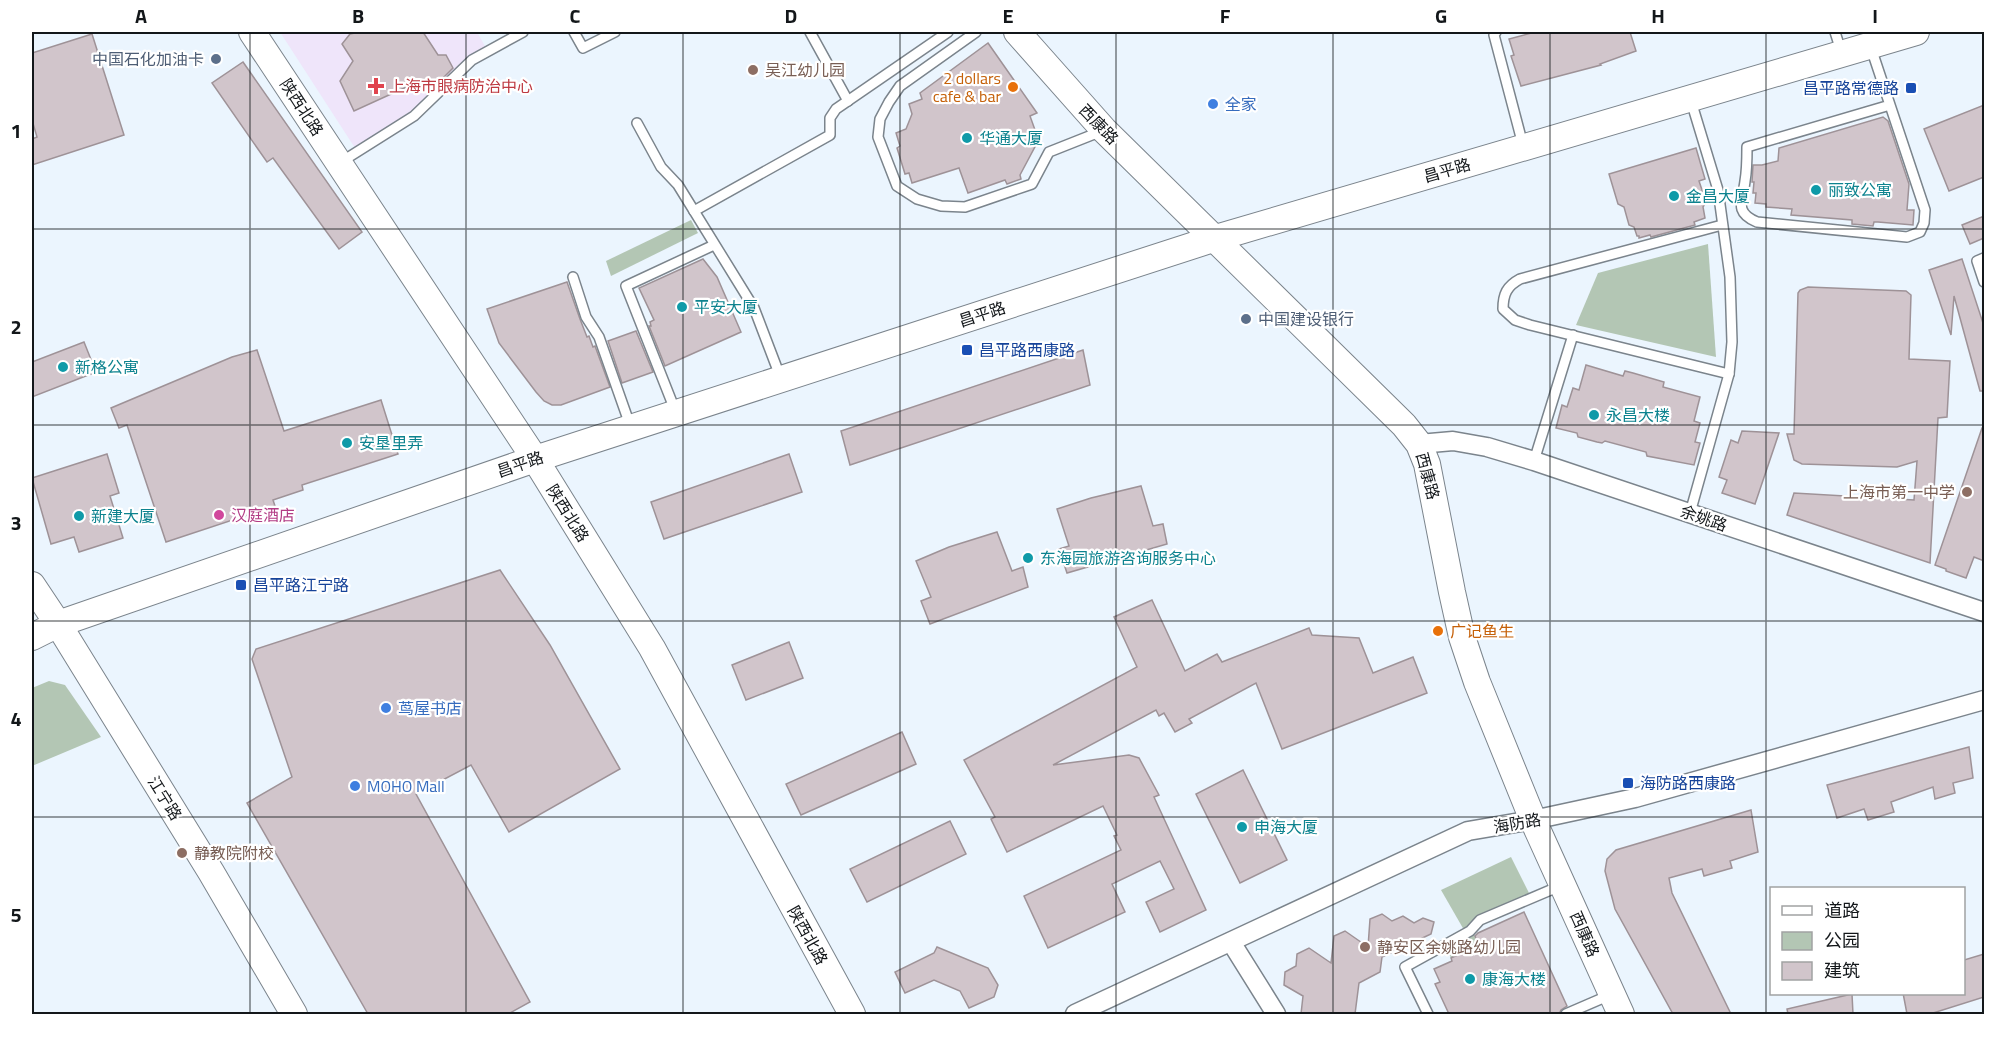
<svg xmlns="http://www.w3.org/2000/svg" width="2016" height="1046" viewBox="0 0 2016 1046" font-family="'Titillium Web','Noto Sans SC',sans-serif">
  <style>
    .medical { fill: #efe5fa }
    .green { fill: #b3c6b4 }
    .building { fill: #d1c5cb; stroke: #9e9297; stroke-width: 1.5 }
    .lines { fill: none; stroke-linecap: round; stroke-linejoin: round }
    .lane-casing { stroke: #7b848c; stroke-width: 12 }
    .street-casing { stroke: #7b848c; stroke-width: 21 }
    .secondary-casing { stroke: #7b848c; stroke-width: 28 }
    .lane { stroke: #fff; stroke-width: 9 }
    .street { stroke: #fff; stroke-width: 18 }
    .secondary { stroke: #fff; stroke-width: 26 }
    .grid { fill: none; stroke: #13171a; stroke-width: 1.5; stroke-opacity: 0.55 }
    .service-dot { fill: #5c6f8a; stroke: #fff; stroke-width: 2 }
    .education-dot { fill: #8d6e63; stroke: #fff; stroke-width: 2 }
    .health-dot { fill: #e0444e; stroke: #fff; stroke-width: 2 }
    .food-dot { fill: #e8710a; stroke: #fff; stroke-width: 2 }
    .transit-dot { fill: #1a4fb4; stroke: #fff; stroke-width: 2 }
    .shop-dot { fill: #3f7fe0; stroke: #fff; stroke-width: 2 }
    .culture-dot { fill: #0f9aa8; stroke: #fff; stroke-width: 2 }
    .hotel-dot { fill: #d1479c; stroke: #fff; stroke-width: 2 }
    .labels { text-anchor: middle; stroke-width: 4.5; stroke-linejoin: round; paint-order: stroke }
    .service-label { font-size: 16px; fill: #4e5e75; stroke: #fff; text-anchor: end }
    .education-label { font-size: 16px; fill: #785e54; stroke: #fff; text-anchor: start }
    .food-label { font-size: 16px; fill: #c56008; stroke: #fff; text-anchor: end }
    .health-label { font-size: 16px; fill: #be3a42; stroke: #fff; text-anchor: start }
    .transit-label { font-size: 16px; fill: #164399; stroke: #fff; text-anchor: start }
    .shop-label { font-size: 16px; fill: #366cbe; stroke: #fff; text-anchor: start }
    .street-label { font-size: 16px; fill: #13171a; stroke: #fff }
    .culture-label { font-size: 16px; fill: #0d838f; stroke: #fff; text-anchor: start }
    .hotel-label { font-size: 16px; fill: #b23c85; stroke: #fff; text-anchor: start }
    .neatline { fill: none; stroke: #13171a; stroke-width: 2 }
    .grid-label { font-size: 20px; text-anchor: middle; font-weight: bold; fill: #13171a }
  </style>
  <rect width="100%" height="100%" fill="#ebf5fe"/>
  <!-- medical -->
  <path class="medical" d="M 280,32 L 477,32 L 486,48 L 466,58 L 409,114 L 355,148 Z"/>
  <!-- green -->
  <g class="green">
    <path d="M 691,220 L 698,233 L 611,276 L 606,261 Z"/>
    <path d="M 1708,244 L 1716,357 L 1576,325 L 1598,273 Z"/>
    <path d="M 49,681 L 65,685 L 101,737 L 32,766 L 32,688 Z"/>
    <path d="M 1511,857 L 1530,895 L 1464,930 L 1441,890 Z"/>
    <path d="M 1474,934 L 1479,945 L 1451,958 L 1446,947 Z"/>
  </g>
  <!-- building -->
  <g class="building">
    <path d="M 360,32 L 423,32 L 438,55 L 446,55 L 453,68 L 432,89 L 424,79 L 354,111 L 340,81 L 353,61 L 342,44 L 350,34 Z"/>
    <path d="M 1535,32 L 1630,32 L 1636,51 L 1600,64 L 1601,65 L 1521,86 L 1511,56 L 1514,55 L 1509,39 Z"/>
    <path d="M 92,34 L 124,135 L 32,165 L 32,139 L 37,137 L 32,120 L 32,53 Z"/>
    <path d="M 988,43 L 1037,113 L 1030,116 L 1040,144 L 1036,145 L 1020,175 L 1021,179 L 1007,184 L 1005,180 L 968,193 L 959,168 L 912,183 L 909,173 L 905,174 L 897,148 L 900,146 L 896,133 L 906,129 L 912,114 L 909,104 L 922,99 L 920,93 Z"/>
    <path d="M 243,62 L 362,232 L 339,249 L 273,158 L 267,162 L 212,83 Z"/>
    <path d="M 1984,105 L 1984,177 L 1949,191 L 1924,129 Z"/>
    <path d="M 1883,117 L 1888,121 L 1909,184 L 1907,210 L 1914,210 L 1913,225 L 1878,222 L 1874,222 L 1873,226 L 1852,224 L 1852,220 L 1791,215 L 1792,209 L 1766,207 L 1766,204 L 1755,203 L 1756,193 L 1753,193 L 1754,182 L 1752,182 L 1753,165 L 1762,165 L 1778,161 L 1779,148 Z"/>
    <path d="M 1696,148 L 1705,179 L 1699,181 L 1706,202 L 1703,207 L 1705,218 L 1694,222 L 1695,225 L 1651,237 L 1650,235 L 1639,238 L 1639,236 L 1637,236 L 1634,227 L 1629,225 L 1624,207 L 1618,204 L 1609,174 Z"/>
    <path d="M 1984,216 L 1984,238 L 1970,244 L 1962,225 Z"/>
    <path d="M 703,259 L 717,277 L 741,332 L 665,366 L 649,326 L 651,326 L 650,322 L 654,320 L 639,288 Z"/>
    <path d="M 1962,259 L 1984,326 L 1984,391 L 1980,391 L 1954,296 L 1951,335 L 1929,270 Z"/>
    <path d="M 567,282 L 580,319 L 587,337 L 589,336 L 593,347 L 595,346 L 610,387 L 561,405 L 552,405 L 544,401 L 536,392 L 499,343 L 487,309 Z"/>
    <path d="M 1808,287 L 1906,291 L 1911,295 L 1909,359 L 1950,361 L 1947,417 L 1938,418 L 1930,563 L 1787,515 L 1794,493 L 1914,500 L 1917,461 L 1897,467 L 1802,464 L 1794,460 L 1787,434 L 1794,434 L 1798,293 L 1800,290 Z"/>
    <path d="M 636,331 L 653,372 L 622,383 L 608,341 Z"/>
    <path d="M 84,342 L 96,372 L 32,397 L 32,362 Z"/>
    <path d="M 257,350 L 284,431 L 381,400 L 398,454 L 302,485 L 303,490 L 273,500 L 275,506 L 166,542 L 127,425 L 119,428 L 111,408 L 232,357 Z"/>
    <path d="M 1083,350 L 1090,385 L 850,465 L 841,431 Z"/>
    <path d="M 1586,365 L 1623,376 L 1625,371 L 1633,373 L 1664,382 L 1663,387 L 1700,397 L 1694,421 L 1700,423 L 1695,442 L 1700,443 L 1694,465 L 1647,456 L 1646,452 L 1605,441 L 1602,443 L 1597,442 L 1578,437 L 1577,433 L 1556,428 L 1562,405 L 1567,407 L 1573,388 L 1579,390 Z"/>
    <path d="M 1982,428 L 1984,428 L 1984,561 L 1974,557 L 1966,578 L 1946,571 L 1946,569 L 1935,565 Z"/>
    <path d="M 1742,431 L 1779,433 L 1755,504 L 1722,493 L 1727,480 L 1719,477 L 1731,440 L 1738,443 Z"/>
    <path d="M 107,454 L 119,493 L 110,496 L 123,538 L 79,552 L 74,537 L 51,544 L 32,478 Z"/>
    <path d="M 789,454 L 802,492 L 664,539 L 651,502 Z"/>
    <path d="M 1141,486 L 1153,526 L 1163,524 L 1167,544 L 1067,573 L 1059,549 L 1069,546 L 1057,509 L 1091,498 Z"/>
    <path d="M 997,532 L 1012,571 L 1023,567 L 1028,587 L 930,624 L 921,601 L 931,597 L 916,561 L 949,547 Z"/>
    <path d="M 500,570 L 550,645 L 620,769 L 509,832 L 471,765 L 416,794 L 530,1002 L 508,1014 L 368,1014 L 247,803 L 292,777 L 252,659 L 256,649 Z"/>
    <path d="M 1152,600 L 1185,671 L 1217,654 L 1222,662 L 1309,628 L 1312,635 L 1359,638 L 1373,673 L 1413,657 L 1427,693 L 1282,749 L 1256,683 L 1189,719 L 1192,723 L 1175,732 L 1164,713 L 1159,716 L 1156,710 L 1053,765 L 1129,755 L 1139,758 L 1159,795 L 1154,797 L 1206,910 L 1160,932 L 1146,902 L 1174,889 L 1160,861 L 1112,884 L 1125,912 L 1048,948 L 1024,896 L 1121,850 L 1114,836 L 1117,835 L 1103,806 L 1007,852 L 991,819 L 995,817 L 964,760 L 1137,667 L 1114,617 Z"/>
    <path d="M 789,642 L 803,678 L 746,700 L 732,665 Z"/>
    <path d="M 902,732 L 916,764 L 801,815 L 786,784 Z"/>
    <path d="M 1969,747 L 1973,778 L 1953,783 L 1955,793 L 1935,799 L 1933,787 L 1891,802 L 1894,812 L 1868,820 L 1864,809 L 1837,818 L 1827,785 Z"/>
    <path d="M 1243,770 L 1287,860 L 1240,883 L 1196,794 Z"/>
    <path d="M 1751,810 L 1758,852 L 1730,861 L 1732,868 L 1704,876 L 1702,869 L 1669,878 L 1672,893 L 1731,1014 L 1673,1014 L 1615,909 L 1605,871 L 1607,859 L 1616,850 Z"/>
    <path d="M 950,821 L 966,854 L 867,902 L 850,869 Z"/>
    <path d="M 1524,912 L 1567,1006 L 1561,1010 L 1559,1014 L 1449,1014 L 1435,984 L 1440,982 L 1434,969 L 1452,961 L 1451,958 L 1479,945 L 1475,936 L 1478,933 Z"/>
    <path d="M 1382,914 L 1392,921 L 1403,916 L 1414,923 L 1423,918 L 1434,922 L 1431,934 L 1382,957 L 1380,972 L 1359,983 L 1355,1014 L 1301,1014 L 1303,996 L 1284,985 L 1285,972 L 1296,966 L 1297,954 L 1309,948 L 1331,963 L 1334,936 L 1345,931 L 1368,947 L 1370,919 Z"/>
    <path d="M 937,947 L 988,968 L 998,985 L 994,997 L 969,1008 L 960,991 L 934,980 L 905,993 L 895,972 L 934,953 Z"/>
    <path d="M 1984,954 L 1984,997 L 1930,1014 L 1907,1014 L 1903,993 L 1964,993 L 1964,960 Z"/>
    <path d="M 1852,994 L 1853,1014 L 1788,1014 L 1787,1009 Z"/>
  </g>
  <g class="lines">
    <defs>
      <g id="lane">
        <path d="M 574,32 L 583,48 L 615,32"/>
        <path d="M 810,32 L 848,101"/>
        <path d="M 976,32 L 900,86 L 889,102 L 880,119 L 878,137 L 897,186 L 917,199 L 941,206 L 965,207 L 1032,184 L 1049,152 L 1102,131"/>
        <path d="M 1496,32 L 1494,35 L 1523,145"/>
        <path d="M 1835,32 L 1841,51"/>
        <path d="M 1871,48 L 1925,210 L 1924,223 L 1920,232 L 1907,237 L 1757,222 C 1733,212 1743,200 1745,181 C 1747,170 1747,158 1747,147 L 1890,105"/>
        <path d="M 637,123 L 661,167 L 678,185 L 754,308 L 780,376"/>
        <path d="M 341,162 L 414,116 L 472,60 L 523,32"/>
        <path d="M 694,211 L 830,135 L 830,118 L 836,109 L 948,32"/>
        <path d="M 1722,225 L 1520,279 C 1507,286 1503,294 1503,309 L 1515,320 L 1530,325 L 1729,374"/>
        <path d="M 1984,258 L 1977,261 L 1984,282"/>
        <path d="M 573,277 L 586,317 L 599,337 L 630,425"/>
        <path d="M 675,410 L 626,286 L 714,245"/>
        <path d="M 1534,461 L 1573,335"/>
        <path d="M 1690,513 L 1729,374 L 1732,342 L 1730,277 L 1718,190 L 1691,101"/>
        <path d="M 1428,1014 L 1405,967 L 1470,931 L 1480,920 L 1560,886"/>
        <path d="M 1566,1014 L 1610,995"/>
      </g>
      <g id="street">
        <path d="M 1419,444 L 1453,441 L 1487,447 L 1534,461 L 1984,612"/>
        <path d="M 1231,942 L 1276,1014"/>
        <path d="M 1075,1014 L 1468,831 L 1533,820 L 1635,798 L 1984,700"/>
      </g>
      <g id="secondary">
        <path d="M 252,32 L 535,459 L 652,648 L 852,1014"/>
        <path d="M 1017,32 L 1104,130 L 1404,425 L 1419,444 L 1427,464 L 1452,592 L 1462,637 L 1477,682 L 1533,820 L 1621,1014"/>
        <path d="M 32,585 L 58,624 L 211,872 L 294,1014"/>
        <path d="M 32,637 L 58,624 L 535,459 L 1216,238 L 1916,32"/>
      </g>
    </defs>
    <!-- lane casing -->
    <use href="#lane" class="lane-casing"/>
    <!-- street casing -->
    <use href="#street" class="street-casing"/>
    <!-- secondary casing -->
    <use href="#secondary" class="secondary-casing"/>
    <!-- lane -->
    <use href="#lane" class="lane"/>
    <!-- street -->
    <use href="#street" class="street"/>
    <!-- secondary -->
    <use href="#secondary" class="secondary"/>
  </g>
  <!-- grid -->
  <path class="grid" d="M 250,32 L 250,1014M 466,32 L 466,1014M 683,32 L 683,1014M 900,32 L 900,1014M 1116,32 L 1116,1014M 1333,32 L 1333,1014M 1550,32 L 1550,1014M 1766,32 L 1766,1014M 32,229 L 1984,229M 32,425 L 1984,425M 32,621 L 1984,621M 32,817 L 1984,817"/>
  <!-- markers -->
  <g class="service-dot">
    <circle cx="216" cy="59" r="6"/>
    <circle cx="1246" cy="319" r="6"/>
  </g>
  <g class="education-dot">
    <circle cx="753" cy="70" r="6"/>
    <circle cx="1967" cy="492" r="6"/>
    <circle cx="182" cy="853" r="6"/>
    <circle cx="1365" cy="947" r="6"/>
  </g>
  <path class="health-dot" d="M373 77h6v6h6v6h-6v6h-6v-6h-6v-6h6z"/>
  <g class="food-dot">
    <circle cx="1013" cy="87" r="6"/>
    <circle cx="1438" cy="631" r="6"/>
  </g>
  <g class="transit-dot">
    <rect x="1905" y="82" width="12" height="12" rx="3"/>
    <rect x="961" y="344" width="12" height="12" rx="3"/>
    <rect x="235" y="579" width="12" height="12" rx="3"/>
    <rect x="1622" y="777" width="12" height="12" rx="3"/>
  </g>
  <g class="shop-dot">
    <circle cx="1213" cy="104" r="6"/>
    <circle cx="386" cy="708" r="6"/>
    <circle cx="355" cy="786" r="6"/>
  </g>
  <g class="culture-dot">
    <circle cx="967" cy="138" r="6"/>
    <circle cx="1816" cy="190" r="6"/>
    <circle cx="1674" cy="196" r="6"/>
    <circle cx="682" cy="307" r="6"/>
    <circle cx="63" cy="367" r="6"/>
    <circle cx="1594" cy="415" r="6"/>
    <circle cx="347" cy="443" r="6"/>
    <circle cx="79" cy="516" r="6"/>
    <circle cx="1028" cy="558" r="6"/>
    <circle cx="1242" cy="827" r="6"/>
    <circle cx="1470" cy="979" r="6"/>
  </g>
  <circle class="hotel-dot" cx="219" cy="515" r="6"/>
  <g class="labels">
    <!-- service labels -->
    <g class="service-label">
      <text x="204" y="65">中国石化加油卡</text>
      <text x="1258" y="325" text-anchor="start">中国建设银行</text>
    </g>
    <!-- education labels -->
    <g class="education-label">
      <text x="765" y="76">吴江幼儿园</text>
      <text x="1955" y="498" text-anchor="end">上海市第一中学</text>
      <text x="194" y="859">静教院附校</text>
      <text x="1377" y="953">静安区余姚路幼儿园</text>
    </g>
    <!-- food labels -->
    <g class="food-label">
      <text x="1001" y="84">2 dollars<tspan x="1001" dy="18">cafe &amp; bar</tspan></text>
      <text x="1450" y="637" text-anchor="start">广记鱼生</text>
    </g>
    <!-- health labels -->
    <g class="health-label">
      <text x="389" y="92">上海市眼病防治中心</text>
    </g>
    <!-- transit labels -->
    <g class="transit-label">
      <text x="1899" y="94" text-anchor="end">昌平路常德路</text>
      <text x="979" y="356">昌平路西康路</text>
      <text x="253" y="591">昌平路江宁路</text>
      <text x="1640" y="789">海防路西康路</text>
    </g>
    <!-- shop labels -->
    <g class="shop-label">
      <text x="1225" y="110">全家</text>
      <text x="398" y="714">茑屋书店</text>
      <text x="367" y="792">MOHO Mall</text>
    </g>
    <!-- street labels -->
    <g class="street-label">
      <text transform="translate(302 107) rotate(57)" y="6">陕西北路</text>
      <text transform="translate(1099 124) rotate(46)" y="6">西康路</text>
      <text transform="translate(1447 170) rotate(-16)" y="6">昌平路</text>
      <text transform="translate(982 314) rotate(-18)" y="6">昌平路</text>
      <text transform="translate(520 464) rotate(-19)" y="6">昌平路</text>
      <text transform="translate(1428 476) rotate(75)" y="6">西康路</text>
      <text transform="translate(568 513) rotate(58)" y="6">陕西北路</text>
      <text transform="translate(1704 518) rotate(19)" y="6">余姚路</text>
      <text transform="translate(165 798) rotate(58)" y="6">江宁路</text>
      <text transform="translate(1517 823) rotate(-10)" y="6">海防路</text>
      <text transform="translate(1585 934) rotate(66)" y="6">西康路</text>
      <text transform="translate(808 935) rotate(61)" y="6">陕西北路</text>
    </g>
    <!-- culture labels -->
    <g class="culture-label">
      <text x="979" y="144">华通大厦</text>
      <text x="1828" y="196">丽致公寓</text>
      <text x="1686" y="202">金昌大厦</text>
      <text x="694" y="313">平安大厦</text>
      <text x="75" y="373">新格公寓</text>
      <text x="1606" y="421">永昌大楼</text>
      <text x="359" y="449">安垦里弄</text>
      <text x="91" y="522">新建大厦</text>
      <text x="1040" y="564">东海园旅游咨询服务中心</text>
      <text x="1254" y="833">申海大厦</text>
      <text x="1482" y="985">康海大楼</text>
    </g>
    <!-- hotel labels -->
    <g class="hotel-label">
      <text x="231" y="521">汉庭酒店</text>
    </g>
  </g>
  <!-- border -->
  <rect width="2016" height="1046" fill="none" stroke="#ffffff" stroke-width="66"/>
  <!-- legend -->
  <rect x="1770" y="887" width="195" height="108" fill="#ffffff" stroke="#a1a2a3" stroke-width="1.5"/>
  <rect x="1782" y="906" width="30" height="9" fill="#ffffff" stroke="#a1a2a3" stroke-width="1.5"/>
  <text x="1824" y="917" font-size="18" fill="#13171a">道路</text>
  <rect x="1782" y="932" width="30" height="18" fill="#b3c6b4" stroke="#a1a2a3" stroke-width="1.5"/>
  <text x="1824" y="947" font-size="18" fill="#13171a">公园</text>
  <rect x="1782" y="962" width="30" height="18" fill="#d1c5cb" stroke="#a1a2a3" stroke-width="1.5"/>
  <text x="1824" y="977" font-size="18" fill="#13171a">建筑</text>
  <rect x="33" y="33" width="1950" height="980" class="neatline"/>
  <g class="grid-label">
    <text x="141" y="23">A</text>
    <text x="358" y="23">B</text>
    <text x="575" y="23">C</text>
    <text x="791" y="23">D</text>
    <text x="1008" y="23">E</text>
    <text x="1225" y="23">F</text>
    <text x="1441" y="23">G</text>
    <text x="1658" y="23">H</text>
    <text x="1875" y="23">I</text>
    <text x="16" y="138">1</text>
    <text x="16" y="334">2</text>
    <text x="16" y="530">3</text>
    <text x="16" y="726">4</text>
    <text x="16" y="922">5</text>
  </g>
</svg>
